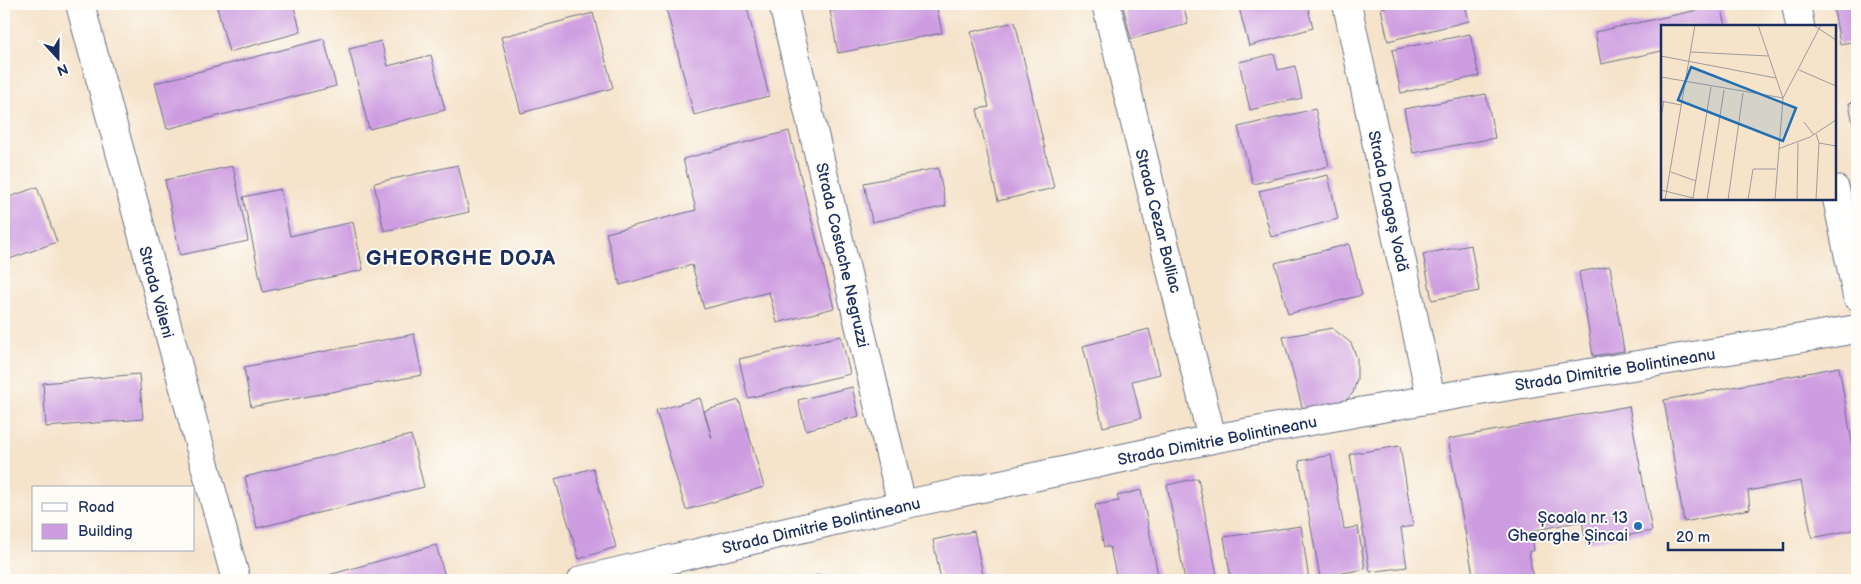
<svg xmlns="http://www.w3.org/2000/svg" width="1861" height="584" viewBox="0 0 1861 584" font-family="'Balsamiq Sans',sans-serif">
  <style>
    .building { fill: #ce9de1 }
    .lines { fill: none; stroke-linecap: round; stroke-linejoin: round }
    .minor-casing { stroke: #676e84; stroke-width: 30 }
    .secondary-casing { stroke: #676e84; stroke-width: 30 }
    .minor { stroke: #fff; stroke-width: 28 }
    .secondary { stroke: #fff; stroke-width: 28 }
    .poi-dot { fill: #1f6fb2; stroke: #fdfcf7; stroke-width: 2 }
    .labels { text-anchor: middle; stroke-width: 4; stroke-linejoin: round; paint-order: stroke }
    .street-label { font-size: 16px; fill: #1b2f5e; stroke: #fdfcf7 }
    .poi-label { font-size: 16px; fill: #1b2f5e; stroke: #fdfcf7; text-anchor: end }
    .district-label { font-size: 21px; font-weight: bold; letter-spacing: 1px; fill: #1b2f5e; stroke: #fdfcf7 }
    .inset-road { fill: none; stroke: #9e9b9f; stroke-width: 1 }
    .view { fill: #1f6fb2; fill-opacity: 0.15; stroke: #1f6fb2; stroke-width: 2.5 }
    .inset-edge { fill: none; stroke: #1b2f5e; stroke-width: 2.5 }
  </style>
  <rect width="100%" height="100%" fill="#fdfcf7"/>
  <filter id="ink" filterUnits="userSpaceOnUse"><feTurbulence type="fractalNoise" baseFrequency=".02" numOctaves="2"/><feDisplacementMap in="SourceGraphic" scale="10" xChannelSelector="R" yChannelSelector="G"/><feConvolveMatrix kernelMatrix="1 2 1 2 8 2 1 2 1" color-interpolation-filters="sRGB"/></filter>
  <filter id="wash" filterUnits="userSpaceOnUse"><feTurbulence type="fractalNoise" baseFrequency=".0096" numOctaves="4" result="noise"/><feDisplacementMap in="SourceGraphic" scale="20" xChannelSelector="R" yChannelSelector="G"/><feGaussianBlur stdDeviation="1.12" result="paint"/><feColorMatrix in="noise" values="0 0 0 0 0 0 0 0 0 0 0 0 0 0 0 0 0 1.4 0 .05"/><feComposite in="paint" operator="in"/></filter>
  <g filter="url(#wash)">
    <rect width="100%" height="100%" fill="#f5e3ca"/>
    <g id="blocks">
      <!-- building -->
      <g class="building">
        <path d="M 216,4 L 293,4 L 301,32 L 229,52 Z"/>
        <path d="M 682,4 L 746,4 L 769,96 L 694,115 L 666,8 Z"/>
        <path d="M 869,4 L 936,4 L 942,33 L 838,53 L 830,11 Z"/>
        <path d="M 1133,4 L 1183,4 L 1188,24 L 1131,39 L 1123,6 Z"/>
        <path d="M 1238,4 L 1307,4 L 1313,28 L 1249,46 Z"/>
        <path d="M 1398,4 L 1465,4 L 1469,21 L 1388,41 L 1381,8 Z"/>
        <path d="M 1833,4 L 1857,4 L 1857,41 L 1840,44 Z"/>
        <path d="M 1721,5 L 1726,26 L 1662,26 L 1662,51 L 1601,64 L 1595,32 Z"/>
        <path d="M 593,13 L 613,88 L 521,113 L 501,37 Z"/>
        <path d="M 1015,22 L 1054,188 L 998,201 L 977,109 L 989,107 L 971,32 Z"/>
        <path d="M 1470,34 L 1479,76 L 1401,93 L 1392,50 Z"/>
        <path d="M 324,39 L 336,86 L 167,129 L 155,83 Z"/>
        <path d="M 381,41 L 388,66 L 431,55 L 445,110 L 369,129 L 349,49 Z"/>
        <path d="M 1274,54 L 1278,70 L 1295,66 L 1302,98 L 1250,110 L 1239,62 Z"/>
        <path d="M 1486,94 L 1495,138 L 1413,153 L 1404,109 Z"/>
        <path d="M 1857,102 L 1857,140 L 1856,140 L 1849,103 Z"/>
        <path d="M 1315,109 L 1329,166 L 1253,184 L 1238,127 Z"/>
        <path d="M 789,131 L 834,308 L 777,323 L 769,292 L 704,309 L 692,265 L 620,285 L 606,233 L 696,210 L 683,159 Z"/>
        <path d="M 458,165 L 469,212 L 384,231 L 374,183 Z"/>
        <path d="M 233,166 L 248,241 L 180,255 L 165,180 Z"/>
        <path d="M 938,168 L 946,206 L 872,222 L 864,183 Z"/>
        <path d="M 1328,175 L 1338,219 L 1271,237 L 1259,191 Z"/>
        <path d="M 37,187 L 57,242 L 4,261 L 4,199 Z"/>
        <path d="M 280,189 L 290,236 L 353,222 L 363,270 L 263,292 L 243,197 Z"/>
        <path d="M 1349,244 L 1362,295 L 1288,314 L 1275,263 Z"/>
        <path d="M 1471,245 L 1479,291 L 1432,300 L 1423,254 Z"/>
        <path d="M 1610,266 L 1624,351 L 1593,356 L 1579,272 Z"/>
        <path d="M 1332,328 L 1351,343 L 1357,358 L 1357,379 L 1353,393 L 1339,407 L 1304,414 L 1283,337 Z"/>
        <path d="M 1149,329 L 1160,374 L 1132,381 L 1141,418 L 1103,427 L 1083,346 Z"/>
        <path d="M 414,334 L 422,375 L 251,407 L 244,367 Z"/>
        <path d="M 841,336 L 850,374 L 748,398 L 739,359 Z"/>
        <path d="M 1839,367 L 1857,471 L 1857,529 L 1812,538 L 1801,481 L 1748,491 L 1750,509 L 1684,522 L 1664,400 Z"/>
        <path d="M 139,374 L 143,419 L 46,427 L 43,383 Z"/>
        <path d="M 852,387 L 859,416 L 806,430 L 798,400 Z"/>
        <path d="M 700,398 L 712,438 L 704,411 L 739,400 L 764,487 L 686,510 L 656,411 Z"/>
        <path d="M 1629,406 L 1652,531 L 1586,543 L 1582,521 L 1532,531 L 1534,551 L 1529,551 L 1533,580 L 1474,580 L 1448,439 Z"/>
        <path d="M 411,435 L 424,487 L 257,528 L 245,477 Z"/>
        <path d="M 1400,446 L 1413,526 L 1401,528 L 1407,567 L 1370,572 L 1350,454 Z"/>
        <path d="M 1331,455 L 1344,529 L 1358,527 L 1365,569 L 1320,577 L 1299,461 Z"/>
        <path d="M 593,468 L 616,547 L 579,559 L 555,479 Z"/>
        <path d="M 1198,478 L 1218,580 L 1185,580 L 1167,485 Z"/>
        <path d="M 1141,490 L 1159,580 L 1117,580 L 1110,547 L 1104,547 L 1095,505 L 1119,501 L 1117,496 Z"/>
        <path d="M 1301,526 L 1309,580 L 1231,580 L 1224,537 Z"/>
        <path d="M 974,531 L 984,580 L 941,580 L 933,540 Z"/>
        <path d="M 436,545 L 446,580 L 311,580 Z"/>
        <path d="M 820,575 L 821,580 L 800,580 Z"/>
      </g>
    </g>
  </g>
  <g filter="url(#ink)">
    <use href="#blocks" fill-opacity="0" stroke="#676e84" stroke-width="1"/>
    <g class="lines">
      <defs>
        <g id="minor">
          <path d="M 783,4 L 902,505"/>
          <path d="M 1106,4 L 1212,439"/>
          <path d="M 1347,4 L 1431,399"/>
          <path d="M 1796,4 L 1800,26"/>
          <path d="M 1835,189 L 1857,296"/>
          <path d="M 582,580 L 902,505 L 1212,439 L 1431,399 L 1857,329"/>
        </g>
        <path id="secondary" d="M 80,4 L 236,580"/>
      </defs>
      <!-- minor casing -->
      <use href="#minor" class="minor-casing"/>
      <!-- secondary casing -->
      <use href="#secondary" class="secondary-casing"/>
      <!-- minor -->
      <use href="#minor" class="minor"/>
      <!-- secondary -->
      <use href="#secondary" class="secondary"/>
    </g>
  </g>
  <!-- markers -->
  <circle class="poi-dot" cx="1638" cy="526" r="5"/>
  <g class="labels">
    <!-- street labels -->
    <g class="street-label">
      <text transform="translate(1389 201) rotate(78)" y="6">Strada Dragoș Vodă</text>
      <text transform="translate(1159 221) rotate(76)" y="6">Strada Cezar Bolliac</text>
      <text transform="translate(843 255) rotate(77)" y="6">Strada Costache Negruzzi</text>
      <text transform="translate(157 292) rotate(75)" y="6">Strada Văleni</text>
      <text transform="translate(1615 369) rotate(-9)" y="6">Strada Dimitrie Bolintineanu</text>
      <text transform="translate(1217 440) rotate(-11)" y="6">Strada Dimitrie Bolintineanu</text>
      <text transform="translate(821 525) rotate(-13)" y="6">Strada Dimitrie Bolintineanu</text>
    </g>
    <!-- poi labels -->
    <g class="poi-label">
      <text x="1628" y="523">Școala nr. 13<tspan x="1628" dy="18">Gheorghe Șincai</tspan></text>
    </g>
    <!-- district labels -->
    <g class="district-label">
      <text x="461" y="265">GHEORGHE DOJA</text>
    </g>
  </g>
  <!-- overview -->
  <g transform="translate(1661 25)">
    <rect width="175" height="175" fill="#f5e3ca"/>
    <path class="inset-road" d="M 97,0 L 122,73 L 114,175M 152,0 L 175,15M 30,27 L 107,31M 0,31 L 115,53M 138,45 L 175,61M 0,52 L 122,73 L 160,0M 0,76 L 20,80M 0,92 L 3,76M 143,97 L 153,110M 155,109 L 158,118 L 155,175M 158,118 L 175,121M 117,124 L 149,112 L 175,95M 10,147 L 35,156M 0,165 L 32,173 L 50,62M 4,175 L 34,0M 46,175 L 63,65M 67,175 L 82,68M 87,175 L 92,144 L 115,144M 136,175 L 137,118"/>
    <path class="view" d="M 30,42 L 135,83 L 122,116 L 17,75 Z"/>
    <rect width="175" height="175" class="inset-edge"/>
  </g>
  <!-- margin -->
  <rect width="1861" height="584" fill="none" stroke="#fdfcf7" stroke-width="20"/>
  <!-- legend -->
  <rect x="32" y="486" width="162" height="65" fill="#fdfcf7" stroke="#a3aaba"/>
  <rect x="42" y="503" width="25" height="8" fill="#ffffff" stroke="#a3aaba"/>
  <text x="78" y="512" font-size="15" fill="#1b2f5e">Road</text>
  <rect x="42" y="524" width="25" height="15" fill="#ce9de1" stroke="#a3aaba"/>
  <text x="78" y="536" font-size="15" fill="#1b2f5e">Building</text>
  <!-- north arrow -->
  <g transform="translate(58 58) rotate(159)" stroke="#fdfcf7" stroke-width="4" paint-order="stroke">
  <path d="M0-4L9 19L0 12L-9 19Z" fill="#1b2f5e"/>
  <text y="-8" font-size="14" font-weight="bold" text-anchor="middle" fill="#1b2f5e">N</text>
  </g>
  <!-- scale -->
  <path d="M1668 542v8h115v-8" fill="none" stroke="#1b2f5e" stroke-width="2.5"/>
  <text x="1676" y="542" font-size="15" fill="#1b2f5e" stroke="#fdfcf7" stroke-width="4" paint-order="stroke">20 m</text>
</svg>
